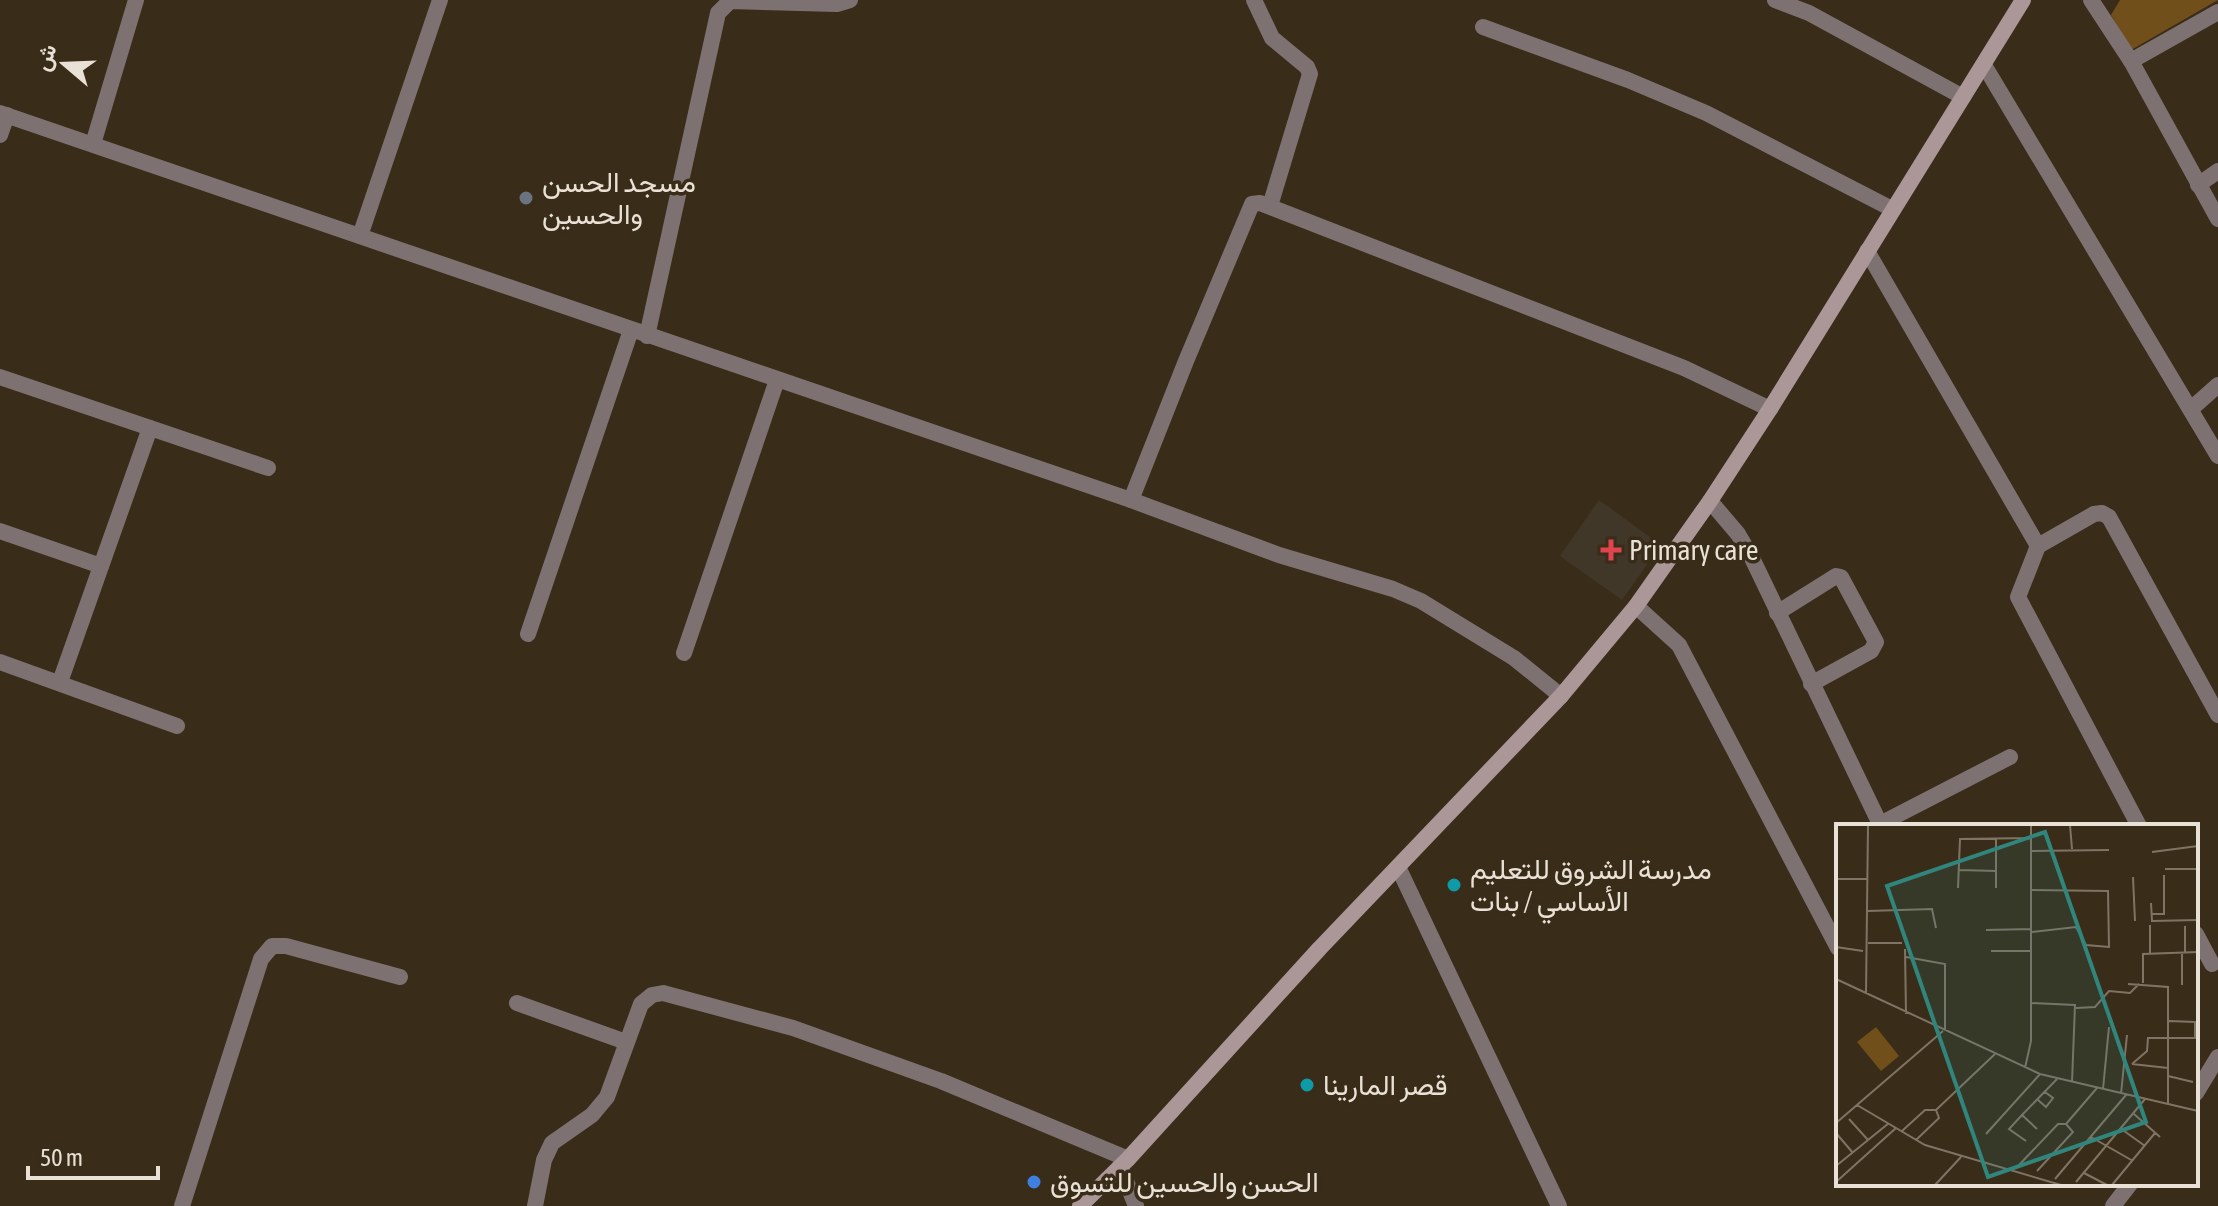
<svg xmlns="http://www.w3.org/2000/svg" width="2218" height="1206" viewBox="0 0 2218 1206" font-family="'Asap Condensed',Vazirmatn,sans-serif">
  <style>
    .medical { fill: #413728 }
    .green { fill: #704f1b }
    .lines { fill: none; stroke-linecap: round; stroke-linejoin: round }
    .minor { stroke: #7e7172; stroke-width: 16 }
    .secondary { stroke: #ab9698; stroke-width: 16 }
    .worship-dot { fill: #6b7280; stroke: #392c19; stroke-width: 3 }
    .health-dot { fill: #e0444e; stroke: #392c19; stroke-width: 3 }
    .culture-dot { fill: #0f9aa8; stroke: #392c19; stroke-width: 3 }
    .shop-dot { fill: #3f7fe0; stroke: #392c19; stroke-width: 3 }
    .labels { text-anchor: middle; stroke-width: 7; stroke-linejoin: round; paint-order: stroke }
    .poi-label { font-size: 28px; fill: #e9e1d5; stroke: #392c19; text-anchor: start }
    .inset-road { fill: none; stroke: #7f7464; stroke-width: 2 }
    .view { fill: #30867d; fill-opacity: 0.15; stroke: #30867d; stroke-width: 4 }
    .inset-edge { fill: none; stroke: #e9e1d5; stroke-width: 4 }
  </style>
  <rect width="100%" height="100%" fill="#392c19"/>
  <!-- medical -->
  <path class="medical" d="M 1599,500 L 1661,545 L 1622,600 L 1560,556 Z"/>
  <!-- green -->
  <path class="green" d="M 2120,0 L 2218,0 L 2131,50 L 2111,15 Z"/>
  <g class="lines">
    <!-- minor -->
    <g class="minor">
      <path d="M 1254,0 L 1272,38 L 1307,67 L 1310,74 L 1270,206"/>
      <path d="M 1775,0 L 1809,13 L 1963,97"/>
      <path d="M 2091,0 L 2131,61 L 2218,219"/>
      <path d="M 1483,27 L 1628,80 L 1706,113 L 1892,209"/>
      <path d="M 2131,61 L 2218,12"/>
      <path d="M 1984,65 L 2218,456"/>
      <path d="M 0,113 L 1131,500 L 1279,555 L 1393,589 L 1421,601 L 1514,658 L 1561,696"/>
      <path d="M 0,135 L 7,115"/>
      <path d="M 93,144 L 136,0"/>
      <path d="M 2198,185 L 2218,171"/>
      <path d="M 360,236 L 440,0"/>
      <path d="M 1867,251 L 2038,546"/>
      <path d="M 647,336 L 718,13 L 730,1 L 837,4 L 850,0"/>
      <path d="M 0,377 L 268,468"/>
      <path d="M 2191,409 L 2218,385"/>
      <path d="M 1131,500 L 1186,361 L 1252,204 L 1260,203 L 1684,368 L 1770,409"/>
      <path d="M 1710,501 L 1738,534 L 1751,556 L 1880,824 L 2010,757"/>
      <path d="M 0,531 L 101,566"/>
      <path d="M 1636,606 L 1679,645 L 1838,948"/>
      <path d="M 1777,613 L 1836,576 L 1841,577 L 1876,642 L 1871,651 L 1811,684"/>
      <path d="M 528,634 L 631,330"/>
      <path d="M 684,653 L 777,380"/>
      <path d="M 0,662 L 177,726"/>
      <path d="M 60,682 L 150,428"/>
      <path d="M 2139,826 L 2018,597 L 2038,546 L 2094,514 L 2102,513 L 2109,517 L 2218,715"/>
      <path d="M 1398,867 L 1559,1206"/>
      <path d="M 2196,934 L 2212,964"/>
      <path d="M 517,1003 L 626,1042"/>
      <path d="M 2196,1093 L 2218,1057"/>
      <path d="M 1120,1166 L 1136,1206"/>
      <path d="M 182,1206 L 261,959 L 272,946 L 286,946 L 400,977"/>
      <path d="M 535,1206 L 544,1160 L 552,1143 L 592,1115 L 607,1097 L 641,1004 L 652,995 L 663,993 L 793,1028 L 941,1081 L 1128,1159"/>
      <path d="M 2113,1206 L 2130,1184"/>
    </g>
    <!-- secondary -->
    <path class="secondary" d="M 1080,1206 L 1128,1159 L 1320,948 L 1561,696 L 1636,606 L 1710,501 L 1770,409 L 2023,0"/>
  </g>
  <!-- markers -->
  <circle class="worship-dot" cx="526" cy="198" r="8"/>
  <path class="health-dot" d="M1607 538h8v8h8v8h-8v8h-8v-8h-8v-8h8z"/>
  <g class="culture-dot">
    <circle cx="1454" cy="885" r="8"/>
    <circle cx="1307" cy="1085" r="8"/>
  </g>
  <circle class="shop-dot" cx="1034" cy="1182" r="8"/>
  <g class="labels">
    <!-- poi labels -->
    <g class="poi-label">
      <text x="542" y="192">مسجد الحسن<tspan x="542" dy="32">والحسين</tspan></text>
      <text x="1629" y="560">Primary care</text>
      <text x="1470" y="879">مدرسة الشروق للتعليم<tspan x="1470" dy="32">الأساسي / بنات</tspan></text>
      <text x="1323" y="1095">قصر المارينا</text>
      <text x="1050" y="1192">الحسن والحسين للتسوق</text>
    </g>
  </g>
  <!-- overview -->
  <g transform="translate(1836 824)">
    <rect width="362" height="362" fill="#392c19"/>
    <path d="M 40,203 L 63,232 L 45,247 L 21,218 Z" fill="#704f1b"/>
    <path class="inset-road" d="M 234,1 L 236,25M 160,14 L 160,64M 195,27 L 273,26M 316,28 L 362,22M 329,45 L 362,45M 123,46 L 160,47M 297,53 L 299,97M 0,55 L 31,55M 122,64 L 124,15 L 195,14M 315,79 L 316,97 L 362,96M 32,87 L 96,85 L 100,104M 315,90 L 328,90 L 328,51M 314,101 L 314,129M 349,102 L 349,128M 150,106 L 195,105M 195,108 L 240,103 L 250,121 L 273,123 L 272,67 L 195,66M 32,119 L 66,119M 0,123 L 27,127M 69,125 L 70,190M 155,127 L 195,127M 346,128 L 346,161M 70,133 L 109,140 L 109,206M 0,155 L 204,250 L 362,287M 307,159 L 307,130 L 362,128M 292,160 L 332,163 L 332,280M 30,169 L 32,1M 195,179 L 239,181 L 236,258M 240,184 L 259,183 L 273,167 L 294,169 L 303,160M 296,240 L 311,227 L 312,214 L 359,214 L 359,198 L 333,197M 296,240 L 332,244M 189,244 L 195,217 L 195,1M 332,252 L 357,258M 267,265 L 273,203M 285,270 L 291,211M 202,276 L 210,283 L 217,274 L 209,268M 21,281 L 89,321 L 225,361M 298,290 L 324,313M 186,291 L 173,305 L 190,317M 13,295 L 32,316M 0,299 L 107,207M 230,300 L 261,264M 284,304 L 309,322M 201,305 L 186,291 L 221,255M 66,307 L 89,286 L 100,286 L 159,230M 0,309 L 17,329M 150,310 L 204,250M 255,313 L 297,337M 80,316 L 103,294 L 100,286M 183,341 L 222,300 L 230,300 L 237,308 L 201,347M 0,342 L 53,299M 248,349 L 271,361M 219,355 L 290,271M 0,358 L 60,304M 240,358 L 309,275M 99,361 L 125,333M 276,361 L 319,309"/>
    <path class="view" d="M 209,8 L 310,298 L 152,353 L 51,62 Z"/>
    <rect width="362" height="362" class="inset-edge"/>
  </g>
  <!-- north arrow -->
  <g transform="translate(64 64) rotate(289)" stroke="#392c19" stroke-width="6" paint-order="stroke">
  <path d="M0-6L14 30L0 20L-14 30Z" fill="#e9e1d5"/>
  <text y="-12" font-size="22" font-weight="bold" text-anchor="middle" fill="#e9e1d5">ش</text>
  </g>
  <!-- scale -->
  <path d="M28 1166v12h130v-12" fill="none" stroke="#e9e1d5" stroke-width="4"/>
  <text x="40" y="1166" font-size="24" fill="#e9e1d5" stroke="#392c19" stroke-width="6" paint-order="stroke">50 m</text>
</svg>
